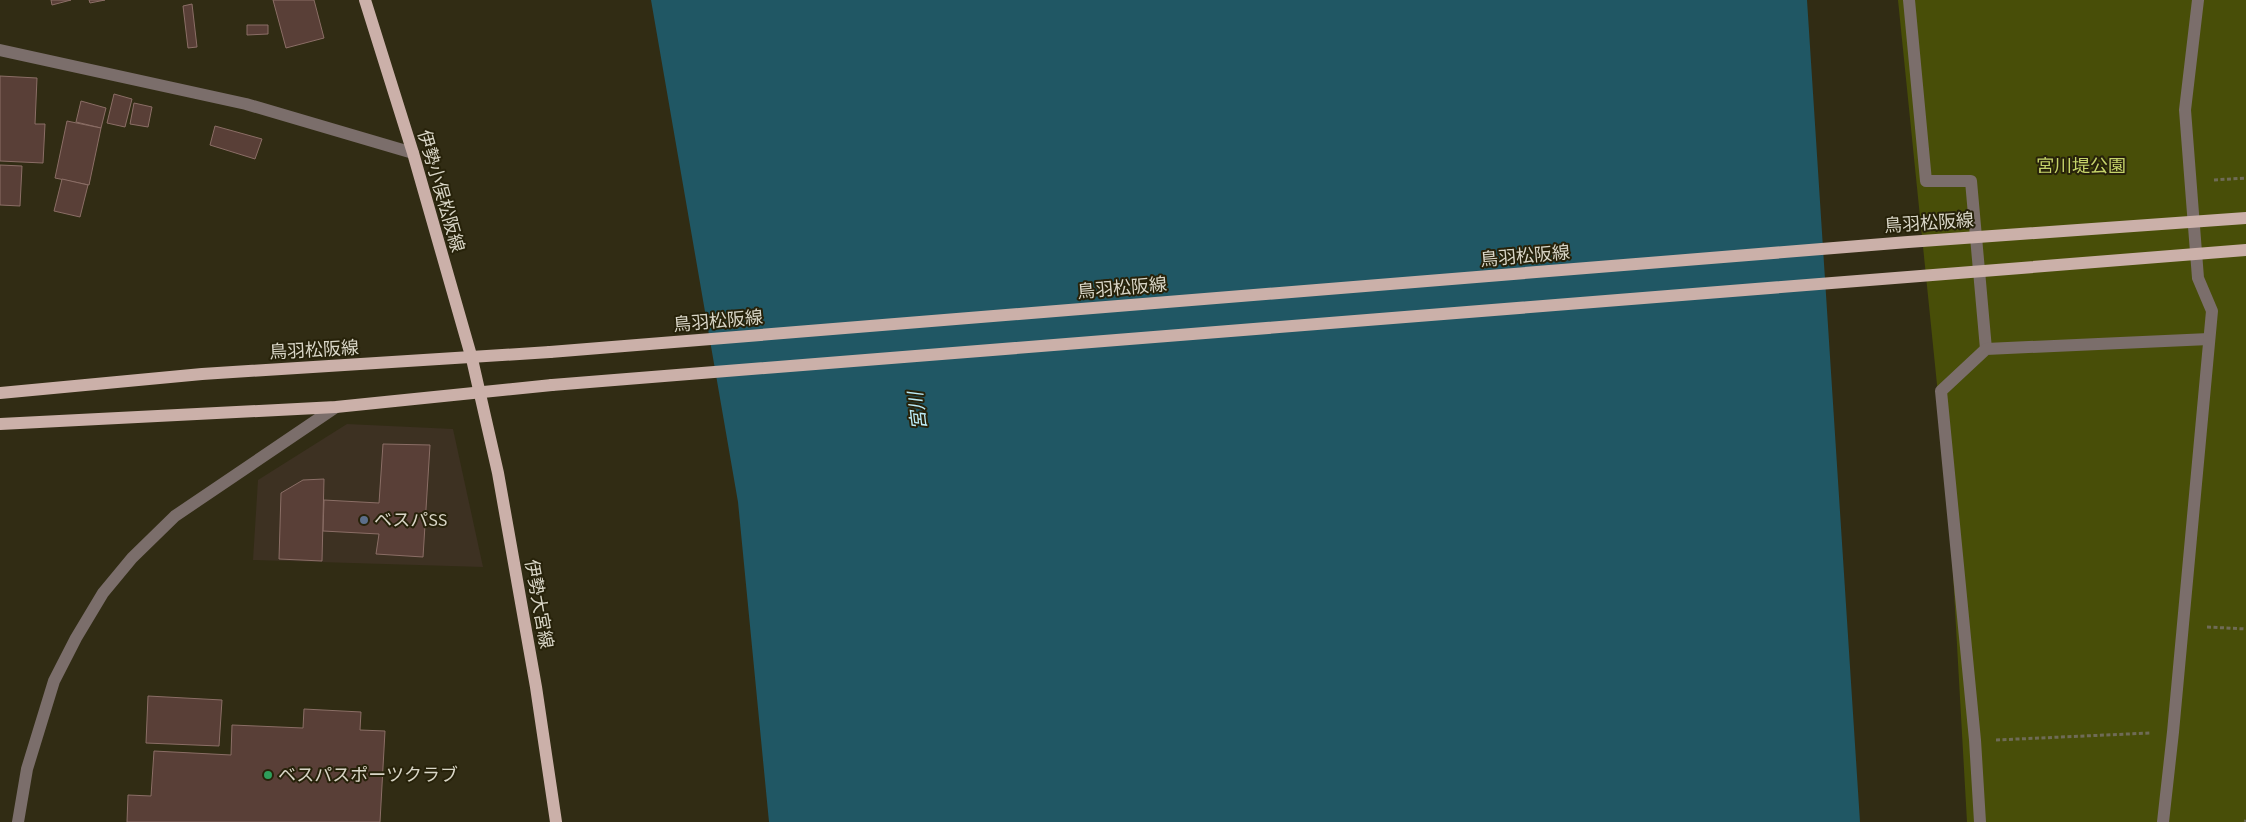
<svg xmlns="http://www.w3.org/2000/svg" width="2246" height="822" viewBox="0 0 2246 822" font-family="'Source Sans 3','Noto Sans JP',sans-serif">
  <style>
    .commercial { fill: #3d3122 }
    .green { fill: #484e08 }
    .water { fill: #205764 }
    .building { fill: #593f37; stroke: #8b6e66 }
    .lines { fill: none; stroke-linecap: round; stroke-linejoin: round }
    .path { stroke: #6f6b56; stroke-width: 3; stroke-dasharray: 4 2.5; stroke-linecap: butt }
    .minor { stroke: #7b6e6b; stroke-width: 12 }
    .major { stroke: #cbb0a9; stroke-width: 12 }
    .major-bridge { stroke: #cbb0a9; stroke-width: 12 }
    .service-dot { fill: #5c6f8a; stroke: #27220a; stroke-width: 2 }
    .leisure-dot { fill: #2e9e5b; stroke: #27220a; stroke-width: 2 }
    .labels { text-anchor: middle; stroke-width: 4; stroke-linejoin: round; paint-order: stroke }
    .park-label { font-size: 18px; fill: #c6d36a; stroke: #27220a }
    .street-label { font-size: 18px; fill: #d9d6c7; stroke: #27220a }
    .poi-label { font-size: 18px; fill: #d9d6c7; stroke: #27220a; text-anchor: start }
    .water-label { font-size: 19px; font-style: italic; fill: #bbebf7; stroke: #27220a }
  </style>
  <rect width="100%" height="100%" fill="#312c14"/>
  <!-- commercial -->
  <path class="commercial" d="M 347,424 L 453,429 L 483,567 L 253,560 L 258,480 Z"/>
  <!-- green -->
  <path class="green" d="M 1898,0 L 2246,0 L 2246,822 L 1967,822 L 1949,503 Z"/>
  <!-- water -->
  <path class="water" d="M 651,0 L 1807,0 L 1860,822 L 769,822 L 738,502 Z"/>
  <!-- building -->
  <g class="building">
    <path d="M 51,0 L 71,0 L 52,5 Z"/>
    <path d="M 89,0 L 105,0 L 90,3 Z"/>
    <path d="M 273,0 L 314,0 L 324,38 L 286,48 Z"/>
    <path d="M 192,4 L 197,47 L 188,48 L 183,6 Z"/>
    <path d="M 247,25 L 268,25 L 268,34 L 247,35 Z"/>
    <path d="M 0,76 L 37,78 L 35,124 L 45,124 L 43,163 L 0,161 Z"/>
    <path d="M 114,94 L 132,99 L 125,127 L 107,123 Z"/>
    <path d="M 81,101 L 106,108 L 101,128 L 76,122 Z"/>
    <path d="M 134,103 L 152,107 L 148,127 L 130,124 Z"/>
    <path d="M 67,121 L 101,128 L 89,185 L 55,178 Z"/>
    <path d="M 215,126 L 262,139 L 255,159 L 210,145 Z"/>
    <path d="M 0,165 L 22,166 L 20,206 L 0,205 Z"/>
    <path d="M 62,179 L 88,185 L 80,217 L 54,211 Z"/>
    <path d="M 383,444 L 430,445 L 423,557 L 376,554 L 379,534 L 323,531 L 324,500 L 379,503 Z"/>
    <path d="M 324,479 L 322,561 L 279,559 L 281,493 L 303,480 Z"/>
    <path d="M 148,696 L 222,700 L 219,746 L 146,743 Z"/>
    <path d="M 304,709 L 361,712 L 360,730 L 385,731 L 380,822 L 127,822 L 128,795 L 151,796 L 154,751 L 231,755 L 232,725 L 303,728 Z"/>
  </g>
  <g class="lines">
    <!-- path -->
    <g class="path">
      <path d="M 2214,180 L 2246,178"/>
      <path d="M 2207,627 L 2246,629"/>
      <path d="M 1996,740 L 2150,733"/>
      <path d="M 2245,822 L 2246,820"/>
    </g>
    <!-- minor -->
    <g class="minor">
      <path d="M 1909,0 L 1926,181 L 1971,181 L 1986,349"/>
      <path d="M 0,50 L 246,104 L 413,153"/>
      <path d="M 18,822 L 27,769 L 54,681 L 76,638 L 103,593 L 132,558 L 175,516 L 336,407"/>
      <path d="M 1980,822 L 1975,740 L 1941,391 L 1986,349 L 2209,339"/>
      <path d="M 2163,822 L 2173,732 L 2212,311 L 2198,278 L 2185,110 L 2198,0"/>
    </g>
    <!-- major -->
    <g class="major">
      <path d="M 365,0 L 413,153 L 472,359 L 498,473 L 536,687 L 556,822"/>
      <path d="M 0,393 L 202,374 L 550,352"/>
      <path d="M 0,424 L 336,407 L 552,385"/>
    </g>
    <!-- major-bridge -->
    <g class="major-bridge">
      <path d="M 550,352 L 1908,242 L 2246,218"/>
      <path d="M 552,385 L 2246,250"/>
    </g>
  </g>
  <!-- markers -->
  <circle class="service-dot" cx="364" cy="520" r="5"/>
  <circle class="leisure-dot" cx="268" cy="775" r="5"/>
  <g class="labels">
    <!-- park labels -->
    <g class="park-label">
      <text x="2081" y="172">宮川堤公園</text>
    </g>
    <!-- street labels -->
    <g class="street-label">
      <text transform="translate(441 191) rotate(74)" y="6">伊勢小俣松阪線</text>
      <text transform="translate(1929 223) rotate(-4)" y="6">鳥羽松阪線</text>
      <text transform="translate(1525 256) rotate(-5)" y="6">鳥羽松阪線</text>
      <text transform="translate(1122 288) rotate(-5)" y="6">鳥羽松阪線</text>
      <text transform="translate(718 321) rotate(-5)" y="6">鳥羽松阪線</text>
      <text transform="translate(314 350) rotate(-3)" y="6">鳥羽松阪線</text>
      <text transform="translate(539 604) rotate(80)" y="6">伊勢大宮線</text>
    </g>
    <!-- poi labels -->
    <g class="poi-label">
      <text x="374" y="526">ベスパSS</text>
      <text x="278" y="781">ベスパスポーツクラブ</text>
    </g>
    <!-- water labels -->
    <g class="water-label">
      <text transform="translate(917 411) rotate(-97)" y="7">宮川</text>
    </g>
  </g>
</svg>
